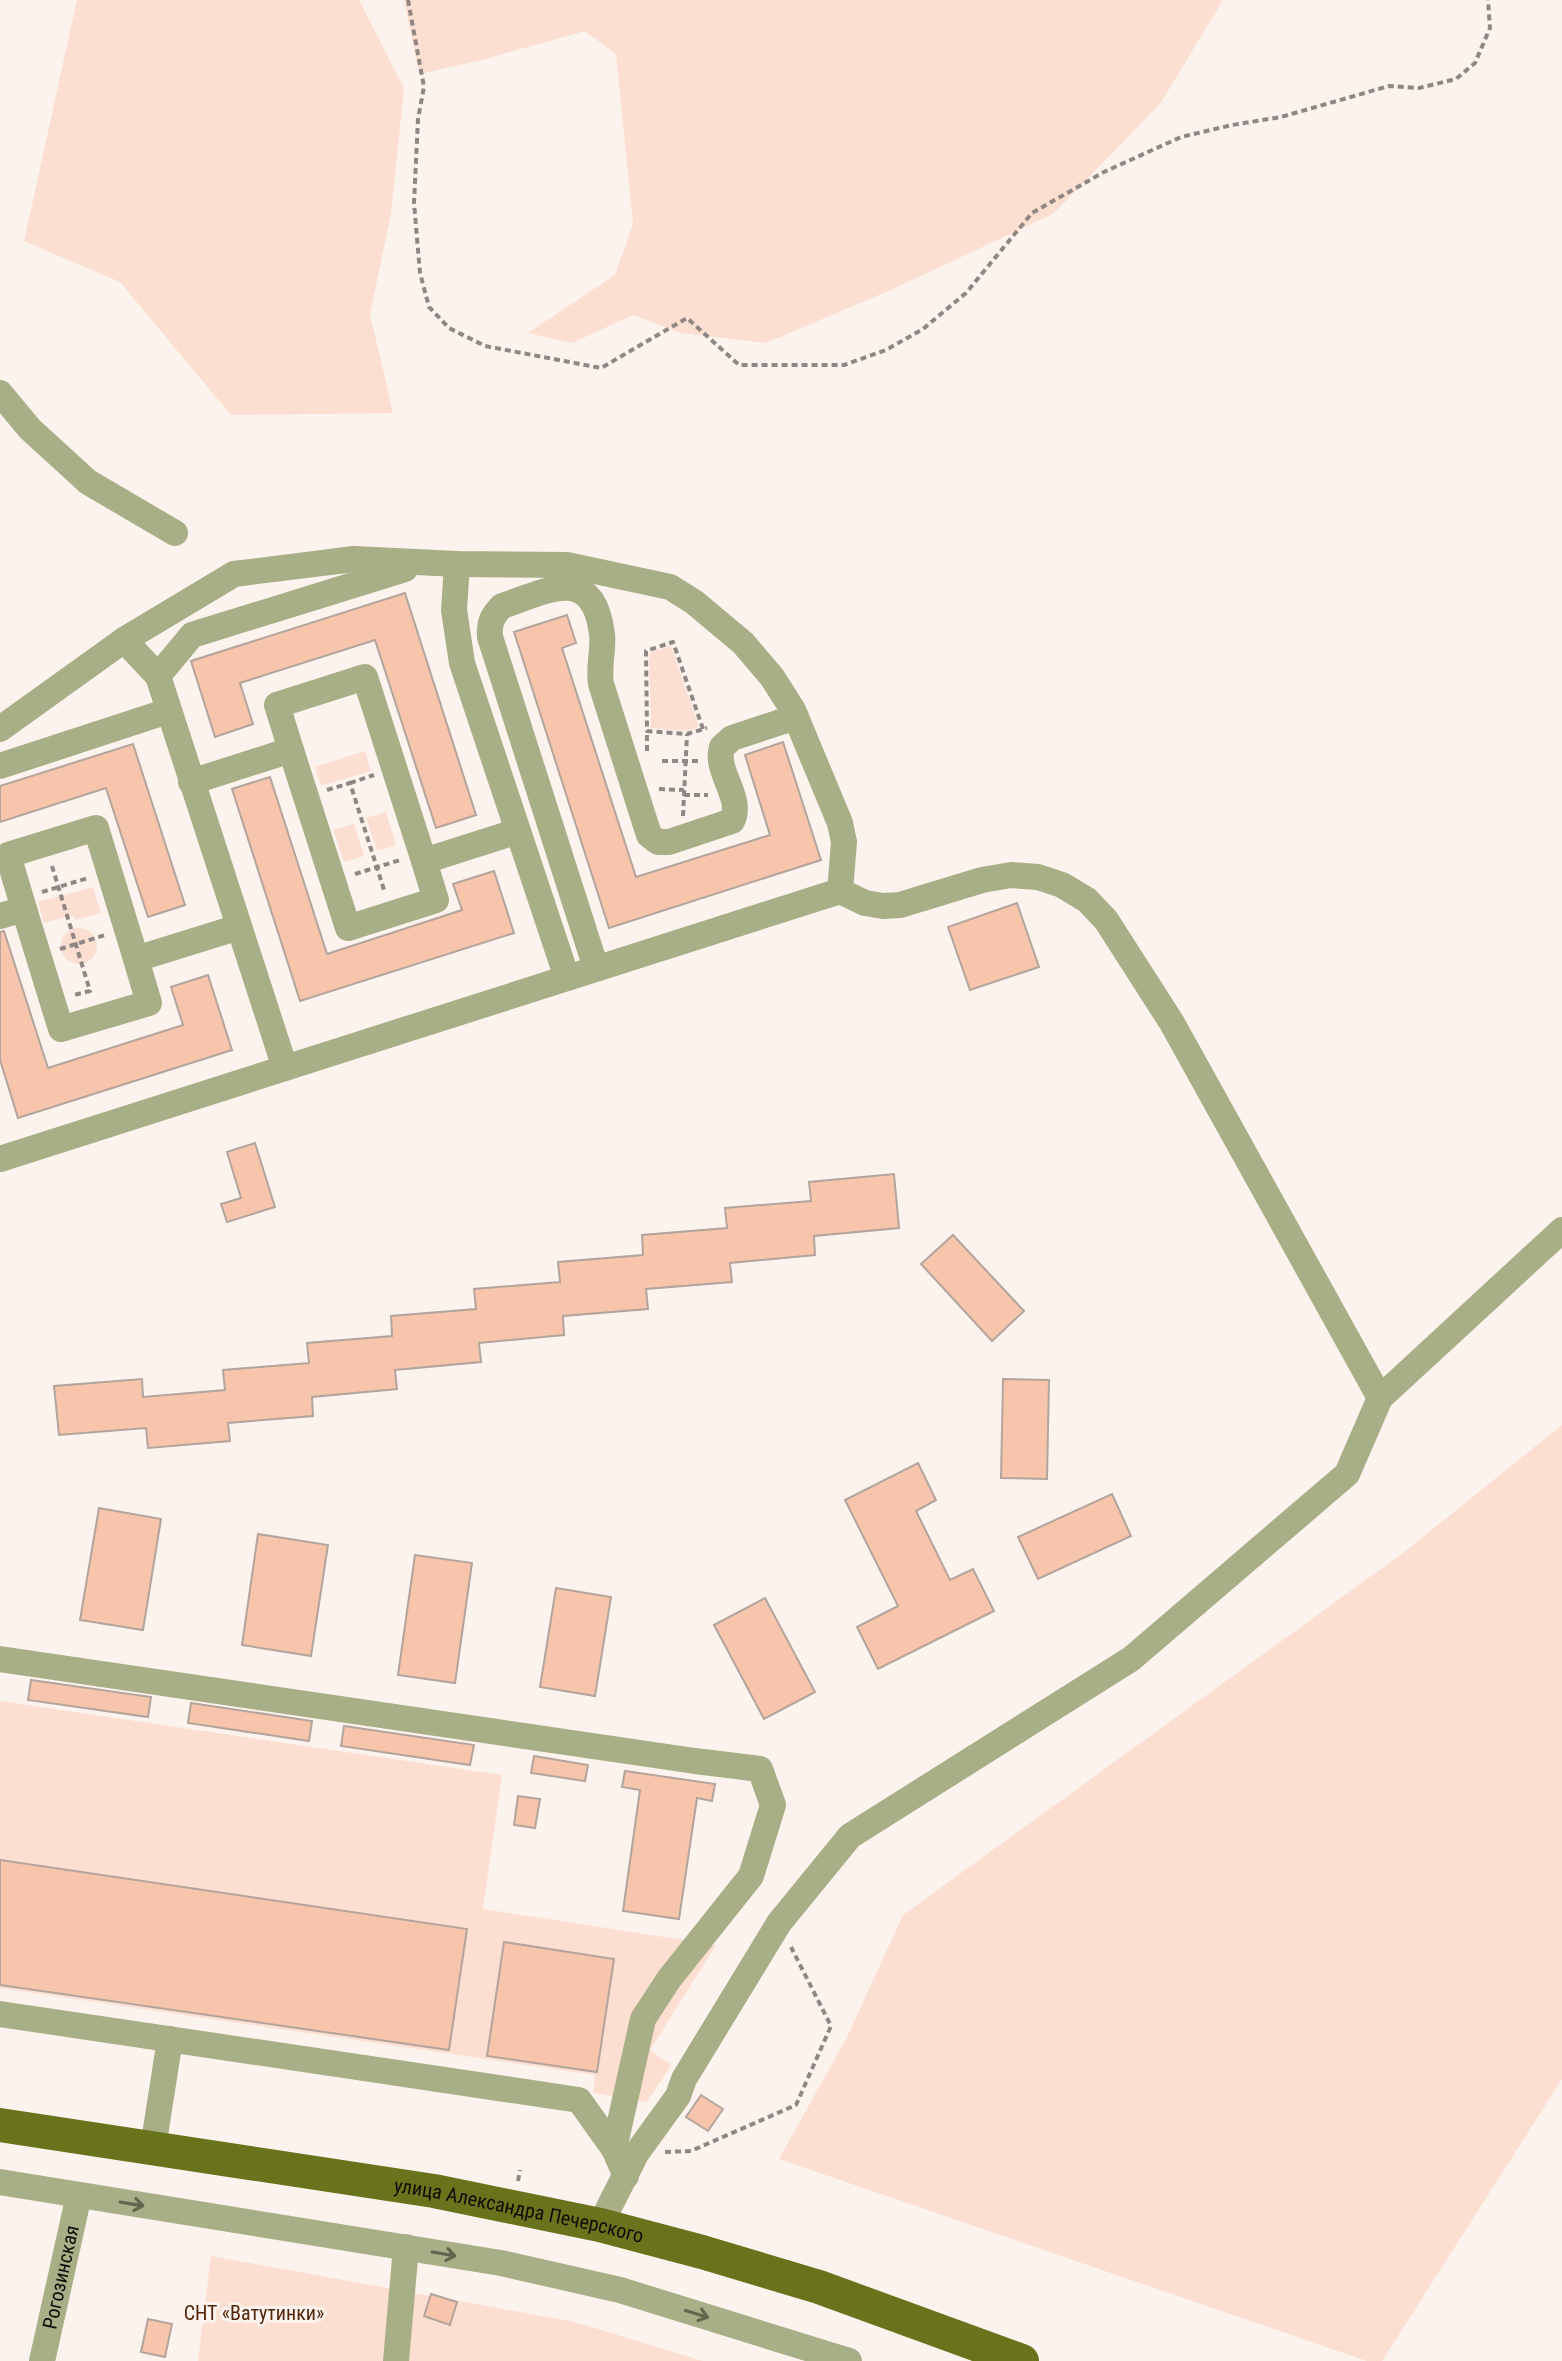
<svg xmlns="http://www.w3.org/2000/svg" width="1562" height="2361" viewBox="0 0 1562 2361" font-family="'Roboto Condensed',sans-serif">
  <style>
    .green { fill: #fcdfd0 }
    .building { fill: #f7c5ab; stroke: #b3a49c; stroke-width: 2 }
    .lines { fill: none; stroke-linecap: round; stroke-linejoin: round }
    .path { stroke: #8f8783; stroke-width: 4; stroke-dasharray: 6 4; stroke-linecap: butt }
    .minor { stroke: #a8af86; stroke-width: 26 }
    .major { stroke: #69731c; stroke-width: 34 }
    .oneway { stroke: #64654d }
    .labels { text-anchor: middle; stroke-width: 6; stroke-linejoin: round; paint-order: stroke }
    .street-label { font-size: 20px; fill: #100b08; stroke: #fdf3ee }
    .park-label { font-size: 20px; fill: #512408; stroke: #fdf3ee }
  </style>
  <rect width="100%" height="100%" fill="#fdf3ee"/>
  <!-- green -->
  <g class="green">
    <path d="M 77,0 L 359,0 L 404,88 L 391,214 L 370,314 L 393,413 L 231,415 L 120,282 L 24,241 Z"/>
    <path d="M 404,0 L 1223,0 L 1160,104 L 1053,214 L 893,289 L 766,343 L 682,333 L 633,315 L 572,343 L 528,333 L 615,275 L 633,224 L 616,54 L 585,31 L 478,61 L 419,74 Z"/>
    <path d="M 671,646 L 699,727 L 687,731 L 651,728 L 649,653 Z"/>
    <path d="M 365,751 L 371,771 L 321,786 L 315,767 Z"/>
    <path d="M 386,812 L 396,845 L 377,851 L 366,818 Z"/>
    <path d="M 354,824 L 364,856 L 344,862 L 333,830 Z"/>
    <path d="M 93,887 L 101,913 L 75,920 L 73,915 L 44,923 L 38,902 Z"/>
    <circle cx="79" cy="946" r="18"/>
    <path d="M 1562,1425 L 1562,2079 L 1382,2361 L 1367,2361 L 779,2159 L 847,2037 L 903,1915 L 1403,1553 Z"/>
    <path d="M 0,1701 L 502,1775 L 483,1909 L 716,1945 L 650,2050 L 671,2065 L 647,2102 L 593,2093 L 595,2075 L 0,1988 Z"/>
    <path d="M 211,2256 L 575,2322 L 703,2361 L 198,2361 Z"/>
  </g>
  <!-- building -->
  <g class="building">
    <path d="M 405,593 L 476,815 L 436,828 L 375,640 L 240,683 L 253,724 L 215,737 L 191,661 Z"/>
    <path d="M 567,615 L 576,643 L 562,648 L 636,877 L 770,835 L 745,755 L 783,742 L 821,860 L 609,928 L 514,632 Z"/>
    <path d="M 133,744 L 185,905 L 148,917 L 106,788 L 0,822 L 0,786 Z"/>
    <path d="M 270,777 L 327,954 L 462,910 L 453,884 L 494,871 L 514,933 L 300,1001 L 232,789 Z"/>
    <path d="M 1017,903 L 1039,967 L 970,990 L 948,927 Z"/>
    <path d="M 4,931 L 48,1068 L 183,1025 L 171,987 L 208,975 L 232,1050 L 18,1118 L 0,1060 L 0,932 Z"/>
    <path d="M 255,1143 L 275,1207 L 227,1222 L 221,1204 L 241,1198 L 227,1152 Z"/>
    <path d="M 894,1174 L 899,1228 L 814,1236 L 815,1255 L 730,1263 L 732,1282 L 646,1289 L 648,1309 L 563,1316 L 564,1335 L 479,1343 L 481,1362 L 395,1370 L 397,1389 L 312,1397 L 313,1416 L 228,1423 L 230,1441 L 148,1448 L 146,1428 L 59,1435 L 54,1386 L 142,1379 L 143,1397 L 225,1390 L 223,1370 L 309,1363 L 307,1343 L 392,1336 L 391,1316 L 476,1309 L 474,1289 L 560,1282 L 558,1262 L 643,1255 L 642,1235 L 727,1228 L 725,1208 L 811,1201 L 809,1182 Z"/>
    <path d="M 953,1235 L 1024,1311 L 992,1341 L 921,1264 Z"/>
    <path d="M 1003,1379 L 1049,1380 L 1047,1479 L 1001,1478 Z"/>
    <path d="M 918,1463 L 936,1500 L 916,1511 L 950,1580 L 973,1569 L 994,1611 L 878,1669 L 857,1627 L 898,1606 L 845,1500 Z"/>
    <path d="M 1112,1494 L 1131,1536 L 1038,1579 L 1018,1537 Z"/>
    <path d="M 99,1508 L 161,1519 L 143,1630 L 80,1620 Z"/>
    <path d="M 258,1534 L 328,1545 L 311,1656 L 242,1645 Z"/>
    <path d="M 415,1555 L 472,1563 L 455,1683 L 398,1675 Z"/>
    <path d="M 556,1588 L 611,1597 L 595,1696 L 540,1687 Z"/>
    <path d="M 765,1598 L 815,1692 L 764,1719 L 714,1625 Z"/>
    <path d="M 31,1680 L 151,1697 L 148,1717 L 28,1700 Z"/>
    <path d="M 191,1703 L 312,1721 L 309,1741 L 188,1723 Z"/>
    <path d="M 344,1726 L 474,1745 L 470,1765 L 341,1746 Z"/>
    <path d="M 534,1756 L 588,1765 L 585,1781 L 531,1773 Z"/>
    <path d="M 625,1771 L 715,1784 L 712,1801 L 697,1798 L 679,1919 L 623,1911 L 640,1790 L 622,1787 Z"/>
    <path d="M 518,1796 L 540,1799 L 535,1828 L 514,1825 Z"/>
    <path d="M 0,1860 L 467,1929 L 449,2050 L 0,1985 Z"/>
    <path d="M 504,1942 L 614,1959 L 597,2072 L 487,2056 Z"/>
    <path d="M 701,2095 L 723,2109 L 708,2131 L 686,2117 Z"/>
    <path d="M 431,2294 L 457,2302 L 450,2325 L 424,2316 Z"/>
    <path d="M 148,2319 L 172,2324 L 165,2357 L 141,2352 Z"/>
  </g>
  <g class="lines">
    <!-- path -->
    <g class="path">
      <path d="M 408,0 L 424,87 L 418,119 L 414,203 L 420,273 L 429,307 L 449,328 L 485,346 L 601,368 L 687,318 L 739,365 L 844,365 L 886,350 L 923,329 L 966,293 L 1032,213 L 1104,172 L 1181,137 L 1232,125 L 1281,117 L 1389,86 L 1419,88 L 1456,79 L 1475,63 L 1490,28 L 1488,0"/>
      <path d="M 703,729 L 673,642 L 646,651 L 647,731 L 687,734 L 707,728"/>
      <path d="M 647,751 L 647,732"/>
      <path d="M 662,761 L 698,761"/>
      <path d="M 350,783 L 374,775"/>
      <path d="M 659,789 L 684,790"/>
      <path d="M 327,790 L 350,783 L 385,893"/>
      <path d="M 684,795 L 708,795"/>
      <path d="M 683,816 L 687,734"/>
      <path d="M 52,866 L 90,991 L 74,995"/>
      <path d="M 355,874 L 400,860"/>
      <path d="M 42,892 L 88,878"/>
      <path d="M 60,949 L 105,935"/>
      <path d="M 665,2152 L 691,2151 L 796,2105 L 831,2026 L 791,1947"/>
      <path d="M 518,2181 L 520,2170"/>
    </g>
    <!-- minor -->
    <g class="minor">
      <path d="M 0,393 L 30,429 L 88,482 L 175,533"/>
      <path d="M 457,564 L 454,610 L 462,663 L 567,978"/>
      <path d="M 124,640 L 158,676"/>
      <path d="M 0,729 L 124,640 L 234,574 L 354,559 L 457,564 L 567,565 L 670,587 L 694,602 L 743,643 L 772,677 L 793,710 L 840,823 L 844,842 L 840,891"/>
      <path d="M 291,750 L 348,928 L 436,900 L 424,861"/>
      <path d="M 0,766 L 168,711"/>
      <path d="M 191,782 L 291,750 L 277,705 L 365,677 L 424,861 L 518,831"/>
      <path d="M 24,909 L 61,1029 L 149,1003 L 136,959"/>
      <path d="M 0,916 L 24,909 L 8,855 L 96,828 L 136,959 L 239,927"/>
      <path d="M 596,968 L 490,637 C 489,623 492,616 502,606 C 548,591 593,563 602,634 C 604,650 598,666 601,684 L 649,835 L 658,842 L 669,842 L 732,821 C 744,798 714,771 722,747 L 732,738 L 796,717"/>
      <path d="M 285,1068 L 158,676 L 192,635 L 405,569"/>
      <path d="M 0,1159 L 840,891 L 865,903 L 883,906 L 900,905 L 982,880 L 1011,875 L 1038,877 L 1062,885 L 1087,900 L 1106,920 L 1172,1023 L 1380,1398"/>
      <path d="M 0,1659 L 695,1761 L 760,1769 L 773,1805 L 751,1876 L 669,1979 L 643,2019 L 614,2149 L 626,2176"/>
      <path d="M 0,2014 L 579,2100 L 614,2149"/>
      <path d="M 153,2148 L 170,2039"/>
      <path d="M 0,2182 L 501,2263 L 620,2290 L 849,2361"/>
      <path d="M 600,2225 L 636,2154 L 678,2096 L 684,2079 L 779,1923 L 850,1836 L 1131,1659 L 1347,1474 L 1380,1398 L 1562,1230"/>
      <path id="s1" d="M 42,2361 L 79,2195"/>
      <path d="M 396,2361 L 406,2247"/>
    </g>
    <!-- major -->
    <path class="major" id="s2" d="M 0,2125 L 434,2191 L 600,2225 L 702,2252 L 819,2287 L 1022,2361"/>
  </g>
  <!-- one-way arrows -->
  <defs><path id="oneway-shaft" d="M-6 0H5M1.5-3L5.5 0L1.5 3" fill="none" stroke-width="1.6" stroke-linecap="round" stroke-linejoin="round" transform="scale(2)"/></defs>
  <g class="oneway">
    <use href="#oneway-shaft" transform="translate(132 2204) rotate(9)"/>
    <use href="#oneway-shaft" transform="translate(444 2254) rotate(10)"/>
    <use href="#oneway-shaft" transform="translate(697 2314) rotate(17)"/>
  </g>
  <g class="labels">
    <!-- street labels -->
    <g class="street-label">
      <text dy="7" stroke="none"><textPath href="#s2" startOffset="526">улица Александра Печерского</textPath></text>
      <text dy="7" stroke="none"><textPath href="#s1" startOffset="86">Рогозинская</textPath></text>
    </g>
    <!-- park labels -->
    <g class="park-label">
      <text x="254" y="2320">СНТ «Ватутинки»</text>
    </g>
  </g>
</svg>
